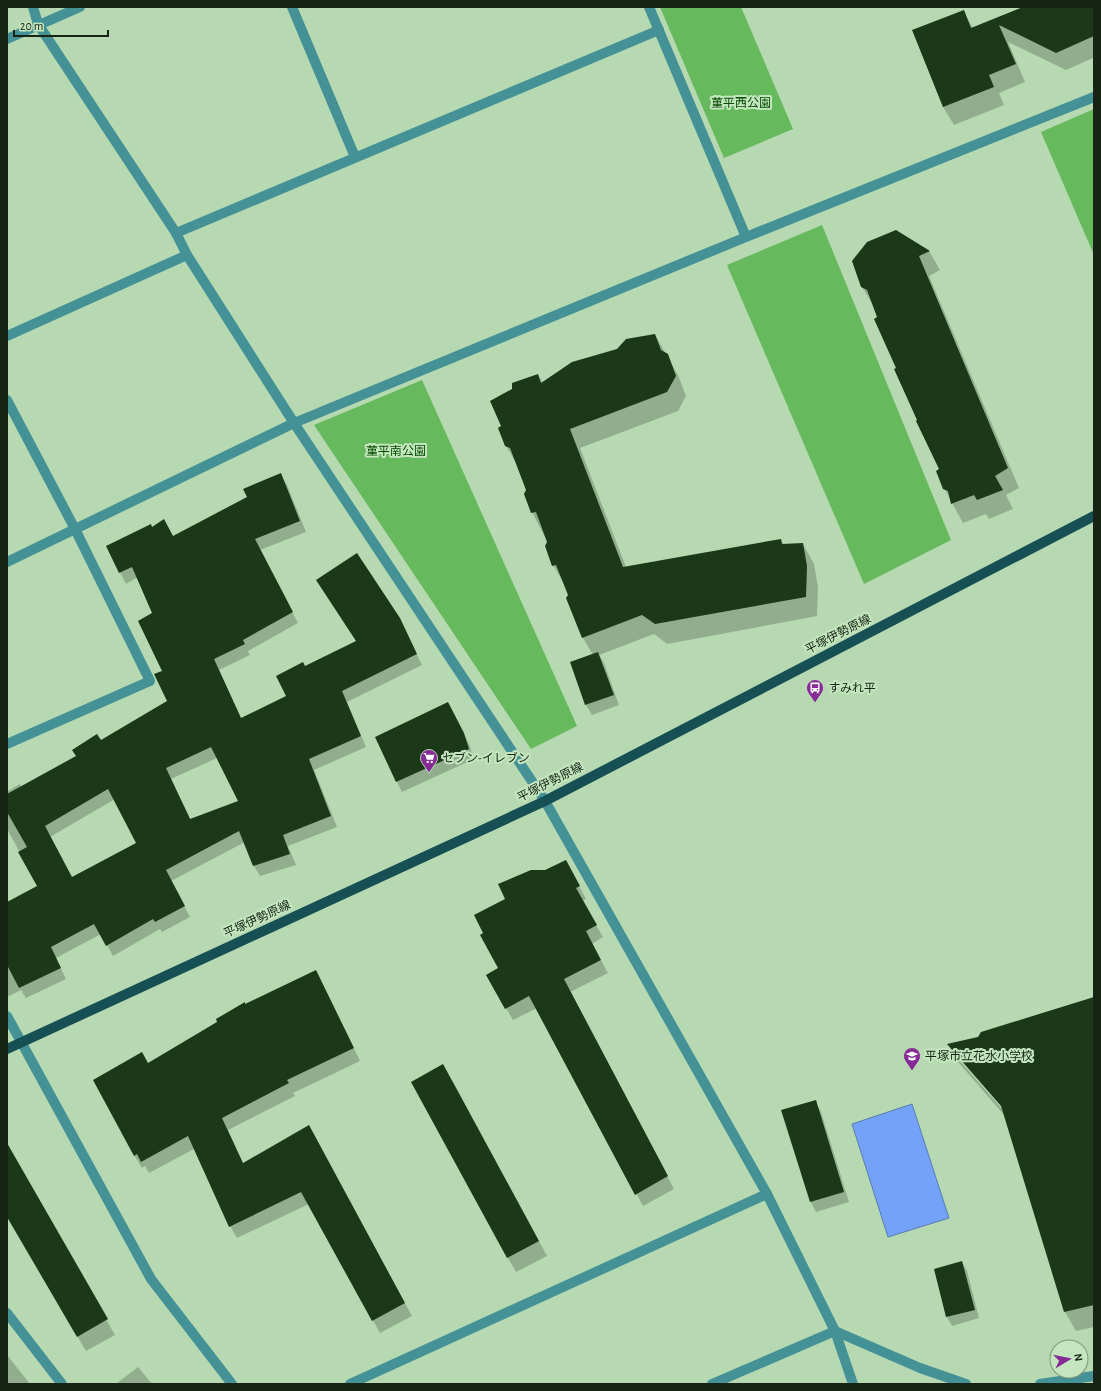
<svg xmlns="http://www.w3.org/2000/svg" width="1101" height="1391" viewBox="0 0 1101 1391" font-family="'Alegreya Sans','Noto Sans JP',sans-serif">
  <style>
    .green { fill: #66b95c }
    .water { fill: #73a2f8; stroke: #577cb4 }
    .shadow { fill: #0003; fill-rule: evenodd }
    .building { fill: #1b3818; fill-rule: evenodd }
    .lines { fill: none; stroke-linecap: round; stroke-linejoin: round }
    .minor { stroke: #449196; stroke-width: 10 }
    .major { stroke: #175054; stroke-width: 10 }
    .labels { text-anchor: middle; stroke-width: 4; stroke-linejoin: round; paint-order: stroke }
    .park-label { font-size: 12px; fill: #064a00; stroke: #c3e6be }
    .street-label { font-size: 12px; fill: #162315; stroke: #c3e6be }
    .poi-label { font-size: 12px; fill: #162315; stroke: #c3e6be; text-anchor: start }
  </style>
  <rect width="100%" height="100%" fill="#b6d9b1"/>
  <!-- green -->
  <g class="green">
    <path d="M 660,7 L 741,7 L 793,129 L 724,158 Z"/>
    <path d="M 1094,109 L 1094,255 L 1041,132 Z"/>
    <path d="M 822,225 L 951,540 L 864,584 L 727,265 Z"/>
    <path d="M 422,380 L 577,726 L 531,749 L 314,425 Z"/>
  </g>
  <!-- water -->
  <path class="water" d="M 912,1104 L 949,1218 L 888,1237 L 852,1124 Z"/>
  <!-- shadow -->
  <g class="shadow">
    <path d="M 1026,7 L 1094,7 L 1094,60 L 1093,58 L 1066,70 L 1008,42 L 1025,82 L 999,93 L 1004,105 L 954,125 L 943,107 L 913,31 L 963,11 L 973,28 Z"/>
    <path d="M 929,251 L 940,270 L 929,276 L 1019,488 L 1006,495 L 1013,509 L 989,519 L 986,514 L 963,523 L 944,488 L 941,469 L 918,421 L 874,307 L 862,287 L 853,261 Z"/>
    <path d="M 655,335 L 678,375 L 686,396 L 678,411 L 580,448 L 626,567 L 781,540 L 784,545 L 803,544 L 814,564 L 818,587 L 817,616 L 667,644 L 654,634 L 599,655 L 604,663 L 619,705 L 592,715 L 586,705 L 571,662 L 593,655 L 583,638 L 567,598 L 569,595 L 565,585 L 553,565 L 548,543 L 532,512 L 528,491 L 518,466 L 506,446 L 503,426 L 538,375 L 543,383 L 617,350 Z"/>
    <path d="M 280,475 L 287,485 L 306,532 L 260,550 L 298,623 L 248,651 L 250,655 L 219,670 L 241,718 L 288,696 L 305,667 L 357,642 L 399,618 L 422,665 L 347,702 L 366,747 L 314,770 L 337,827 L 288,846 L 296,865 L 260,876 L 254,866 L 245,842 L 171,881 L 190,917 L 162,932 L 160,929 L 113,956 L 101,934 L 56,958 L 66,979 L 26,998 L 21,990 L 7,997 L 7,903 L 39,887 L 7,829 L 7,790 L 8,791 L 20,784 L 21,787 L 77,756 L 169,702 L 154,614 L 138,577 L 126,584 L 107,546 L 152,528 L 173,537 L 248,497 ZM 217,758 L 239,802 L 191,820 L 171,779 ZM 115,799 L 138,844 L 72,878 L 50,837 Z"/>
    <path d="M 453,714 L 469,744 L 474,759 L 402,792 L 397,782 Z"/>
    <path d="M 572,873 L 586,899 L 582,901 L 603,937 L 592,944 L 608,973 L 570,992 L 674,1189 L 643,1206 L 537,1008 L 513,1020 L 506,1008 L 499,969 Z"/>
    <path d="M 316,971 L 360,1061 L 293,1093 L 295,1096 L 228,1130 L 243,1164 L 315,1139 L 412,1316 L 380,1333 L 309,1204 L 237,1238 L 230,1226 L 194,1149 L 149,1173 L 145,1166 L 142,1168 L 134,1155 L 148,1064 L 245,1005 Z"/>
    <path d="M 1094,998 L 1094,1327 L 1076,1331 L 1065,1312 L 1005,1116 L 959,1063 L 948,1044 L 979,1037 ZM 961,1062 L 964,1062 L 1005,1109 L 1003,1110 Z"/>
    <path d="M 452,1080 L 547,1256 L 516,1272 L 508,1258 Z"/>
    <path d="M 815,1102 L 821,1112 L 849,1202 L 816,1212 L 811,1202 Z"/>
    <path d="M 7,1145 L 115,1335 L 86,1351 L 7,1215 Z"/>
    <path d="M 962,1262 L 967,1271 L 979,1318 L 952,1326 L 947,1317 L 935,1270 Z"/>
    <path d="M 7,1355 L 30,1384 L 7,1384 Z"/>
    <path d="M 138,1367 L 152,1384 L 116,1384 Z"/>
  </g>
  <!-- building -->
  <g class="building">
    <path d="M 1023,7 L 1094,7 L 1094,36 L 1056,53 L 999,25 L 1016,64 L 989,75 L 994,87 L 943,107 L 912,30 L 964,10 L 971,28 Z"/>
    <path d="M 896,230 L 930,251 L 919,256 L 1008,468 L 995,476 L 1003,490 L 977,500 L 974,495 L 951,504 L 948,491 L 943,489 L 936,471 L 939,469 L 916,421 L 917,420 L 894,369 L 896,368 L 874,319 L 877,317 L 867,290 L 861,287 L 852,261 L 867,242 Z"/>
    <path d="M 655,334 L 661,350 L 668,354 L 676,376 L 667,392 L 570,429 L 623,567 L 781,539 L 782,544 L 803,543 L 807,566 L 806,597 L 655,624 L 642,615 L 582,638 L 566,598 L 568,595 L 556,565 L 552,566 L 545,546 L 547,542 L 536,512 L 531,513 L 524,494 L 526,490 L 510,448 L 505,446 L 498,428 L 501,426 L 490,401 L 512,389 L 512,383 L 538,374 L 541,383 L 572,362 L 617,349 L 626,339 Z"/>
    <path d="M 281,473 L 300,521 L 255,539 L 293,612 L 243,640 L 245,644 L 214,659 L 241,718 L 286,696 L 276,676 L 303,662 L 305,666 L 356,641 L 316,580 L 357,553 L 400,618 L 417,654 L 342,691 L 361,736 L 309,759 L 331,816 L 283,835 L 290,854 L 253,866 L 239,831 L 166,870 L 185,906 L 155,922 L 153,919 L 106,946 L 94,924 L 51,947 L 61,968 L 19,988 L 7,965 L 7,902 L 37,886 L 18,852 L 27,847 L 7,812 L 7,794 L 76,756 L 72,750 L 97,734 L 101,740 L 167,701 L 154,674 L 162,671 L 138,621 L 152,613 L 132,567 L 119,573 L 106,546 L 151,524 L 152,527 L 164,519 L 173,536 L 247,497 L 243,489 ZM 211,747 L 238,801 L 190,819 L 166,768 ZM 108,789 L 136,843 L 72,877 L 45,826 Z"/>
    <path d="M 598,652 L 614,695 L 585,705 L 570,662 Z"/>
    <path d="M 448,702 L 464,733 L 469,749 L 396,782 L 375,737 Z"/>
    <path d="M 566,860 L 580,886 L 576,888 L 597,925 L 586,931 L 601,960 L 564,979 L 668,1176 L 635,1195 L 529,996 L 505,1009 L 486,975 L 498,968 L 480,935 L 483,933 L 474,915 L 505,899 L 498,884 L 531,870 L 545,870 Z"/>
    <path d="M 316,970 L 354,1048 L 287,1080 L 289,1083 L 222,1118 L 243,1163 L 309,1125 L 405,1303 L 372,1321 L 301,1192 L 229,1227 L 188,1136 L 141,1162 L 137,1154 L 134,1156 L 93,1080 L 142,1052 L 148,1063 L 217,1022 L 216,1019 L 245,1002 L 245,1004 Z"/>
    <path d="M 1094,997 L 1094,1305 L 1064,1312 L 1001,1106 L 947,1044 L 978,1037 L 981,1032 Z"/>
    <path d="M 443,1064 L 539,1241 L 507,1258 L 411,1082 Z"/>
    <path d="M 816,1100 L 844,1192 L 810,1202 L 781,1110 Z"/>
    <path d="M 7,1143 L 108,1319 L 77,1337 L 7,1217 Z"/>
    <path d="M 962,1261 L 975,1310 L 946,1317 L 934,1269 Z"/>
  </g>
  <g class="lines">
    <!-- minor -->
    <g class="minor">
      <path d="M 33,7 L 38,24 L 176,233 L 187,255 L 294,423 L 545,801 L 767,1194 L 835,1331 L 853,1384"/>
      <path d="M 292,7 L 355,157"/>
      <path d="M 649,7 L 746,237"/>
      <path d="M 7,39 L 80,7"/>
      <path d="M 176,233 L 659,30"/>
      <path d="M 7,336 L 187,255"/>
      <path d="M 7,400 L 75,529 L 150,681 L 7,744"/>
      <path d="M 7,562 L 294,423 L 746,237 L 1094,97"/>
      <path d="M 7,1016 L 151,1279 L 232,1384"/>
      <path d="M 7,1313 L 62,1384"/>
      <path d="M 350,1384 L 767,1194"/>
      <path d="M 712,1384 L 835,1331 L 920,1368 L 966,1384"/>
      <path d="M 1040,1384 L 1094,1376"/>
    </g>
    <!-- major -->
    <path class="major" d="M 7,1049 L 545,801 L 1094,516"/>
  </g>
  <!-- icons -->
  <defs>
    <symbol id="bus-pin" viewBox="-11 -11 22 30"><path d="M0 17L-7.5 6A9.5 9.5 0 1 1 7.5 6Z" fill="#862a95" stroke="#c3e6be"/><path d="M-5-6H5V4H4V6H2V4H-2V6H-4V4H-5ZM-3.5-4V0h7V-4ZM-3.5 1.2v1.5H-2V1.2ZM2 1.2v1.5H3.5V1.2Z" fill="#fff"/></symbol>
    <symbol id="supermarket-pin" viewBox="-11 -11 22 30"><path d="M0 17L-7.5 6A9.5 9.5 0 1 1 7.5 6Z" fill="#862a95" stroke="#c3e6be"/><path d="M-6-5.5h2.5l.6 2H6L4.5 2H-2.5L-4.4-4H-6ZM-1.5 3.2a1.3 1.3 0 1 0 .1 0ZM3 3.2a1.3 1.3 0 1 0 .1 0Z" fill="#fff"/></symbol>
    <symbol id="school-pin" viewBox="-11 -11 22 30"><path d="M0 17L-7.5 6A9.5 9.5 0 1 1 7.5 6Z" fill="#862a95" stroke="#c3e6be"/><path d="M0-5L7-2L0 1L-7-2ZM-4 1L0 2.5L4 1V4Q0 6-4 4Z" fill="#fff"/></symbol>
  </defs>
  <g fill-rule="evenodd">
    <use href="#bus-pin" x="805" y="678" width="20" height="27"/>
    <use href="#supermarket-pin" x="419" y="748" width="20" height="27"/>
    <use href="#school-pin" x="902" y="1046" width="20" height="27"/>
  </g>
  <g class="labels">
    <!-- park labels -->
    <g class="park-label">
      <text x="741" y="107">菫平西公園</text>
      <text x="396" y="455">菫平南公園</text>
    </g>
    <!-- street labels -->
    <g class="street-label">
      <text transform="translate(838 634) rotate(-27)" y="4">平塚伊勢原線</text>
      <text transform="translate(550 782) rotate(-27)" y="4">平塚伊勢原線</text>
      <text transform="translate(257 919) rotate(-25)" y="4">平塚伊勢原線</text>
    </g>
    <!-- poi labels -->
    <g class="poi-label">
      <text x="828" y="692">すみれ平</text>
      <text x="442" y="762">セブン-イレブン</text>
      <text x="925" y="1060">平塚市立花水小学校</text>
    </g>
  </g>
  <!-- border -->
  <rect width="1101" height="1391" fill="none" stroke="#162315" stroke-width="16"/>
  <!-- north arrow -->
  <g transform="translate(1069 1359) rotate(80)"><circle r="19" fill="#c3e6be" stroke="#7e987a"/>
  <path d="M0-3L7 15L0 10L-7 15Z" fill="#862a95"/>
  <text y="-6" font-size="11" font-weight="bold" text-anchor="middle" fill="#162315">N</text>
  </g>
  <!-- scale -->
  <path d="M14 30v6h94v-6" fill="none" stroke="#162315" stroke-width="2"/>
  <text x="20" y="30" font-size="12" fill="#162315" stroke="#c3e6be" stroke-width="3" paint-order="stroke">20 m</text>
</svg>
